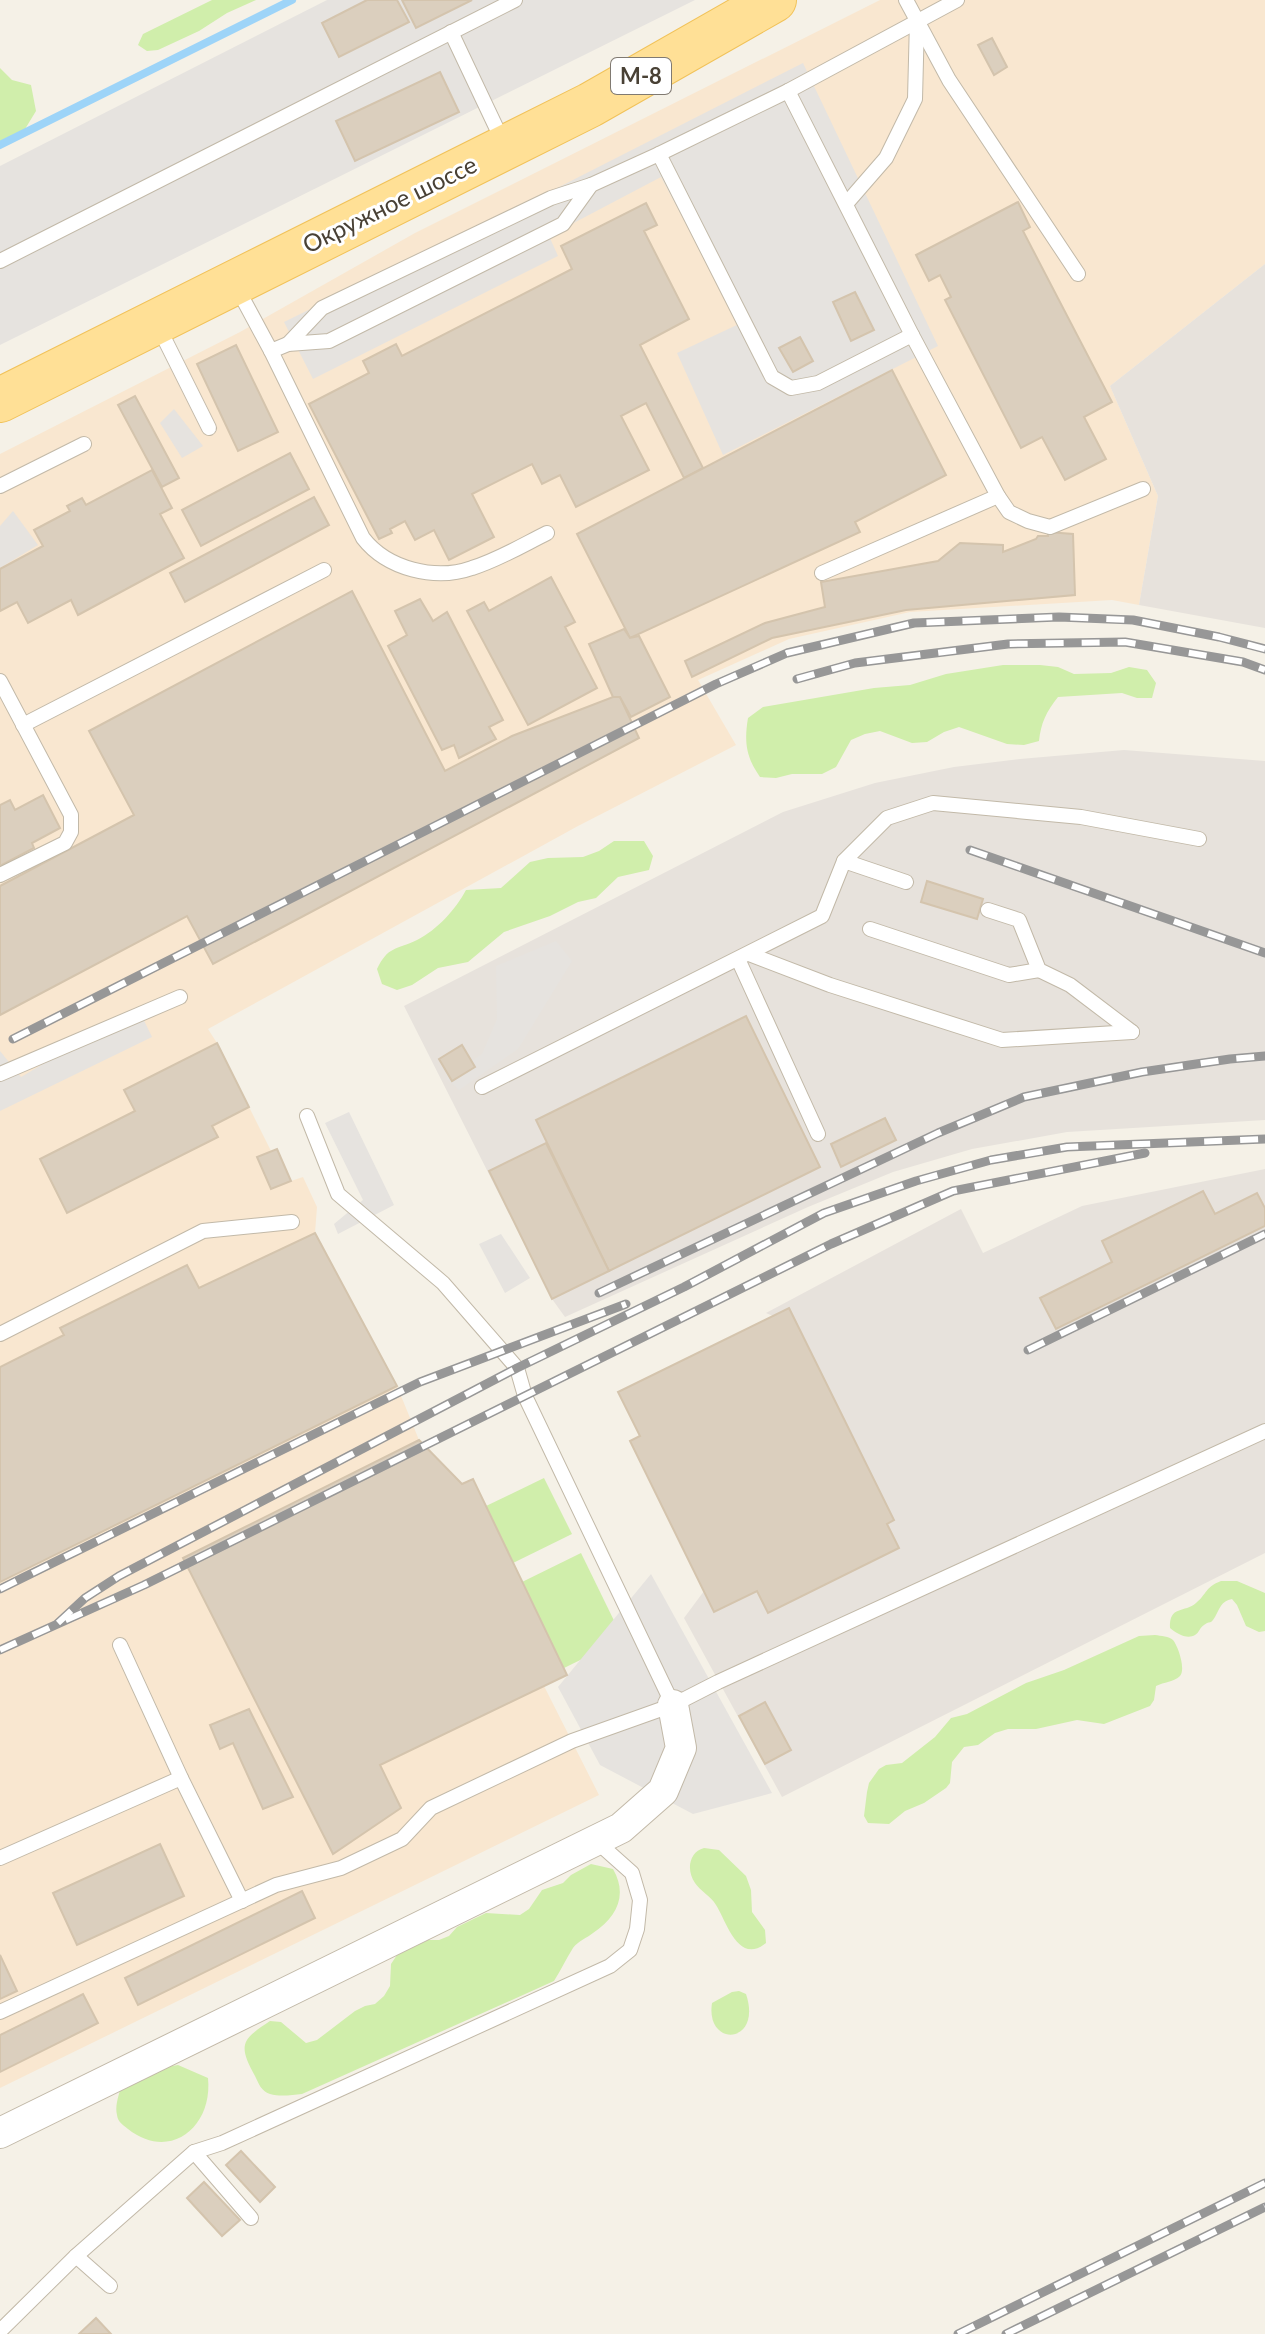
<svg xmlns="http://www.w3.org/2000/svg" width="1265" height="2334" viewBox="0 0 1265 2334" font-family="Lato,sans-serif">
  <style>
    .commercial { fill: #f9e7d0 }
    .industrial { fill: #e7e2dc }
    .green { fill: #d0eeab }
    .parking { fill: #e6e3df }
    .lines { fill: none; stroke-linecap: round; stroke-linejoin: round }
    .stream { stroke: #9dd4f8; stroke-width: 8 }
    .building { fill: #dbcfbe; stroke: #d4c4ad; stroke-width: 2 }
    .service-casing { stroke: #c2b9a8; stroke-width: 16 }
    .minor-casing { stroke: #c2b9a8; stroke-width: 32 }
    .primary-casing { stroke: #f1c259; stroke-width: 46 }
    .service { stroke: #fff; stroke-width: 14 }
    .minor { stroke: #fff; stroke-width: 30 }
    .primary { stroke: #ffe096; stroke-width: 44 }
    .rail-casing { stroke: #979797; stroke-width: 9 }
    .rail { stroke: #fff; stroke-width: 6; stroke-dasharray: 18; stroke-linecap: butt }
    .labels { text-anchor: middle; stroke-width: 6; stroke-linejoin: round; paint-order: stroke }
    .shield { fill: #fff; stroke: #807a72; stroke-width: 2 }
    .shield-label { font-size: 22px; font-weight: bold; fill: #494135 }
    .street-label { font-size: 24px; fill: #494135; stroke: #fff }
  </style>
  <rect width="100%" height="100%" fill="#f5f1e7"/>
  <!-- commercial -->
  <path class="commercial" d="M 880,0 L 1265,0 L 1265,264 L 1110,386 L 1158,496 L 1139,605 L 1112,600 L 910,612 L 789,639 L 698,680 L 736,745 L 578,826 L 208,1029 L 217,1043 L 271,1151 L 277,1149 L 291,1181 L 303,1177 L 317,1207 L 315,1233 L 397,1386 L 419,1440 L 462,1483 L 473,1479 L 567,1675 L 544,1686 L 599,1795 L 0,2088 L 0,454 L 240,332 L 415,233 Z"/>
  <!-- industrial -->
  <g class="industrial">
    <path d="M 1265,264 L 1265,628 L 1139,605 L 1158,496 L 1110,386 Z"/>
    <path d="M 1124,750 L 1265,761 L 1265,1120 L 1067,1132 L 972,1149 L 893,1172 L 808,1207 L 565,1317 L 552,1299 L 404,1006 L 783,812 L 875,783 L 954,767 L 1020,759 Z"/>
    <path d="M 1265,1169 L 1265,1553 L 782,1797 L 684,1618 L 704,1591 L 630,1441 L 640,1436 L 618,1393 L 773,1316 L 766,1313 L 961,1209 L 983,1253 L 1082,1206 Z"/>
  </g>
  <!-- green -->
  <g class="green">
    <path d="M 212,0 L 256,0 L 227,13 L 199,31 L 158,50 L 147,51 L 138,45 L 143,34 Z"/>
    <path d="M 0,68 L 12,80 L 31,85 L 36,111 L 22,134 L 0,147 Z"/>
    <path d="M 1003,665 L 1040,665 L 1058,667 L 1074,674 L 1111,673 L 1129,667 L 1147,670 L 1156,683 L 1152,698 L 1137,698 L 1122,693 L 1058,697 C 1046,712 1041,723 1039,741 L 1024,745 L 1007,744 L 959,727 L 944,732 L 927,742 L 912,743 L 880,731 L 865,734 L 851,740 L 836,767 L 822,774 L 792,774 L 776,778 L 760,777 C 746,757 744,742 748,718 L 763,707 L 874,688 L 910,685 L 946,674 Z"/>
    <path d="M 614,841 L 644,841 L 653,856 L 649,870 L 618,877 L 596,898 L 578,902 L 550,916 L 504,932 L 468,962 L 438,968 L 412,985 L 397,990 L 382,984 L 377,969 C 388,946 396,950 417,940 C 437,930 456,909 466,890 L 501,888 L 530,862 L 548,858 L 583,857 L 599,851 Z"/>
    <path d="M 544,1478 L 572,1534 L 513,1563 L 486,1506 Z"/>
    <path d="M 581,1553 L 623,1639 L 564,1668 L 522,1582 Z"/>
    <path d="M 1221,1581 L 1237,1581 L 1265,1593 L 1265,1631 L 1259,1632 L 1246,1626 L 1237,1605 L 1232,1599 C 1221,1601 1220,1608 1215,1617 C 1210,1625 1211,1620 1204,1625 C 1200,1627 1199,1633 1195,1635 C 1187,1640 1176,1633 1170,1628 C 1169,1605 1185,1613 1196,1603 C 1207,1594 1205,1587 1221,1581 Z"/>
    <path d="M 1155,1635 C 1161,1636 1169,1636 1173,1640 C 1178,1646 1186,1669 1180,1676 C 1174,1682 1164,1682 1156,1686 L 1154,1700 L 1150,1706 L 1104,1724 L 1077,1720 L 1036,1729 L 1008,1729 L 995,1733 L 978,1745 L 964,1747 L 952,1762 L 950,1783 L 946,1788 L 924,1803 L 905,1811 L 889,1824 L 868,1823 L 864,1816 L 867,1792 L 869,1783 L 879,1769 L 886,1765 L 902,1763 L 935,1737 L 951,1718 L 967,1714 L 1026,1683 L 1064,1670 L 1139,1636 Z"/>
    <path d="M 704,1848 L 719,1850 L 746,1876 L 751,1890 L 752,1912 L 765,1930 L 766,1943 C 738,1966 726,1920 716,1905 C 711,1896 700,1891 695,1883 C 686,1870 689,1852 704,1848 Z"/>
    <path d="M 591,1864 L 613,1869 C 628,1895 617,1917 593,1933 C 587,1938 578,1941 573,1948 C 566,1959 561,1970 554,1981 L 302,2094 C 292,2095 280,2097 270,2094 C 261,2091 259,2084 255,2076 C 238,2045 241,2040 270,2021 L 281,2022 L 306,2043 L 317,2040 L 355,2011 L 365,2006 L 375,2004 L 384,1996 L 390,1986 L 391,1964 L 397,1955 L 428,1940 L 439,1940 L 449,1936 L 457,1927 L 486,1913 L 520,1915 L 529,1909 L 542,1890 L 563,1883 L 571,1875 Z"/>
    <path d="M 739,1991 L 746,1994 C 763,2045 705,2048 712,2003 L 732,1992 Z"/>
    <path d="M 178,2065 L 208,2078 C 213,2127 170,2162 128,2129 C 122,2124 118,2122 117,2115 C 115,2106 118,2098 120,2090 L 166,2067 Z"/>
  </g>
  <!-- parking -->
  <g class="parking">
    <path d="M 327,0 L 695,0 L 0,345 L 0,166 Z"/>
    <path d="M 803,63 L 938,346 L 723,455 L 677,353 L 739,324 L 661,177 L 549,236 L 558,256 L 313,379 L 284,322 L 563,185 Z"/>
    <path d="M 174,409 L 203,446 L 182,458 L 160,423 Z"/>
    <path d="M 13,511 L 38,545 L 0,568 L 0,526 Z"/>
    <path d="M 556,941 L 572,961 L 518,1049 L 459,1090 L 446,1078 L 482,1054 L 497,1019 L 496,966 Z"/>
    <path d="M 138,1008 L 152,1037 L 0,1111 L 0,1051 L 21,1077 Z"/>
    <path d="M 349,1112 L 394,1205 L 338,1234 L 334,1224 L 363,1200 L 325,1123 Z"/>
    <path d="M 501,1234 L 530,1278 L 505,1293 L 479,1244 Z"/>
    <path d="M 651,1574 L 772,1793 L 693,1814 L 600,1765 L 558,1687 Z"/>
  </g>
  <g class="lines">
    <!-- stream -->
    <path class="stream" d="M 0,145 L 292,0"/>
  </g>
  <!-- building -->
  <g class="building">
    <path d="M 367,0 L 397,0 L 409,22 L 339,57 L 322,23 Z"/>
    <path d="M 402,0 L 472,0 L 416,28 Z"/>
    <path d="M 992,38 L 1007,67 L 994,75 L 978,45 Z"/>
    <path d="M 440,72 L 459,112 L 355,161 L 336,121 Z"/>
    <path d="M 1018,202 L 1030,227 L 1023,231 L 1112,402 L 1084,417 L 1106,459 L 1065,480 L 1042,437 L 1021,448 L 945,300 L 951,297 L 940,275 L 929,281 L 916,255 Z"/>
    <path d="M 646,203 L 657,225 L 644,231 L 689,319 L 640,345 L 703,468 L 684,478 L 646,403 L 621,416 L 649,470 L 576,507 L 560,475 L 542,484 L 532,464 L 472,494 L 494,537 L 449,560 L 434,530 L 415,540 L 405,521 L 390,529 L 392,533 L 379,539 L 309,404 L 369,373 L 363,361 L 396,344 L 402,356 L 572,269 L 561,246 Z"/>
    <path d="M 855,292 L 874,330 L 851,341 L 833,302 Z"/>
    <path d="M 800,337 L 813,361 L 793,372 L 779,348 Z"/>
    <path d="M 236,345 L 278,432 L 238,451 L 197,364 Z"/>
    <path d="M 892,370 L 946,475 L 855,522 L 860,532 L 630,638 L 577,534 Z"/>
    <path d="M 135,396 L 179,478 L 162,487 L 118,405 Z"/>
    <path d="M 290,453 L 309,489 L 201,546 L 182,510 Z"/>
    <path d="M 152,470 L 172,508 L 160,514 L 184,558 L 78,615 L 71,600 L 28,623 L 17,602 L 0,611 L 0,569 L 43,546 L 34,530 L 70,511 L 67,506 L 82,498 L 86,505 Z"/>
    <path d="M 314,497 L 329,525 L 185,602 L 170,573 Z"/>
    <path d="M 1048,532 L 1073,534 L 1075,595 L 906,610 L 772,638 L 692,677 L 685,661 L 765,623 L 825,607 L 821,582 L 938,561 L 960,543 L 1003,545 L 1003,552 L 1036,539 L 1038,536 L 1048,536 Z"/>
    <path d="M 551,577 L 575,622 L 565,627 L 597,688 L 528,725 L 467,611 L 484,602 L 489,611 Z"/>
    <path d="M 352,591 L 445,771 L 512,736 L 613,697 L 620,697 L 639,738 L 213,964 L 187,916 L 0,1015 L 0,886 L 134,815 L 89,731 Z"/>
    <path d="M 420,599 L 433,621 L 447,612 L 503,720 L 489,727 L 496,739 L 459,758 L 454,745 L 442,750 L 388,646 L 407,635 L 395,611 Z"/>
    <path d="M 624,629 L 630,638 L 639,636 L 670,697 L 631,717 L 620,697 L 613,697 L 589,644 Z"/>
    <path d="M 43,795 L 60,828 L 32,843 L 34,848 L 0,866 L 0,805 L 10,800 L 15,810 Z"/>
    <path d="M 927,881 L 983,899 L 977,919 L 921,902 Z"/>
    <path d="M 746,1016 L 820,1167 L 609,1271 L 536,1120 Z"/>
    <path d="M 217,1043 L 249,1107 L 212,1126 L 218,1137 L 67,1213 L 40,1159 L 135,1111 L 124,1090 Z"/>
    <path d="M 462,1045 L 475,1067 L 452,1081 L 439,1059 Z"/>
    <path d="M 885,1118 L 896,1140 L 841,1167 L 831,1144 Z"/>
    <path d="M 546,1143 L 609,1271 L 552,1299 L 489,1171 Z"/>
    <path d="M 277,1149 L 291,1181 L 271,1189 L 257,1157 Z"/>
    <path d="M 1203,1191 L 1215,1214 L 1257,1193 L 1265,1208 L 1265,1226 L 1056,1329 L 1040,1298 L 1112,1262 L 1102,1241 Z"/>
    <path d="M 315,1233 L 397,1386 L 0,1582 L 0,1367 L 64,1335 L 60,1328 L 187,1265 L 199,1288 Z"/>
    <path d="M 789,1308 L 894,1520 L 887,1524 L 899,1548 L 768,1613 L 757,1591 L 714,1612 L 630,1441 L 640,1436 L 618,1392 Z"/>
    <path d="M 419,1440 L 462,1484 L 473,1479 L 567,1675 L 380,1765 L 401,1808 L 333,1854 L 183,1558 Z"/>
    <path d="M 765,1702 L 791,1750 L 765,1764 L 739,1716 Z"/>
    <path d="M 249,1709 L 293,1797 L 263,1809 L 233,1743 L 220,1749 L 210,1725 Z"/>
    <path d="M 160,1844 L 184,1896 L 77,1945 L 53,1893 Z"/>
    <path d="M 302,1891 L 315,1918 L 138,2005 L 125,1978 Z"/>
    <path d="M 0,1955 L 17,1991 L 0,1999 Z"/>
    <path d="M 83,1994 L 98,2023 L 0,2072 L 0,2035 Z"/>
    <path d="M 241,2151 L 275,2187 L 260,2202 L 226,2165 Z"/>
    <path d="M 204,2182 L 240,2220 L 222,2236 L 187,2198 Z"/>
    <path d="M 96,2318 L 111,2334 L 79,2334 Z"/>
  </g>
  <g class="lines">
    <defs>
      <g id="service">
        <path d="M 906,0 L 949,80 L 1078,274"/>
        <path d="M 451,32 L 504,144"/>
        <path d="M 788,91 L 912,335 L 998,496 L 1009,512 L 1028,521 L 1050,527 L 1143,489"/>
        <path d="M 846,204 L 886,158 L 915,99 L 917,20"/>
        <path d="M 0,261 L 515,0"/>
        <path d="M 236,286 L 271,351 L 288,344 L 329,341 L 563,224 L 591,185 L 659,154"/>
        <path d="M 159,328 L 209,428"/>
        <path d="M 912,335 L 818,383 L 791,388 L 772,377 L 659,154 L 788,91 L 957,0"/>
        <path d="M 288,344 L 322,308 L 551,198 L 591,185"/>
        <path d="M 271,351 L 363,538 C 387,569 435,581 472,568 C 498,560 523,545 547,533"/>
        <path d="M 0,486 L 84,444"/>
        <path d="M 822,573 L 998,496"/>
        <path d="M 0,681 L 71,815 L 71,832 L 65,843 L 0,875"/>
        <path d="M 23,725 L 324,570"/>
        <path d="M 844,861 L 906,882"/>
        <path d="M 988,910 L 1019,920 L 1039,970 L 1070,985 L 1132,1032"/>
        <path d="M 870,929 L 1009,975 L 1039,970"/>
        <path d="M 749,954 L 830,985 L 1002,1040 L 1132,1032"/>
        <path d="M 738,959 L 818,1134"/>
        <path d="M 0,1074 L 180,997"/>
        <path d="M 482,1087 L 822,916 L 844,861 L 887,818 L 933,803 L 1081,817 L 1199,839"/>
        <path d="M 307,1116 L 338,1194 L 443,1283 L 517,1368 L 525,1396 L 673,1705"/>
        <path d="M 0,1334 L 203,1231 L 292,1222"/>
        <path d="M 120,1645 L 181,1778 L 242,1901"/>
        <path d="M 0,1858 L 181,1778"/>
        <path d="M 0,2012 L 276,1885 L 341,1868 L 402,1839 L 431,1808 L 572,1741 L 673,1705 L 718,1682 L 1265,1431"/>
        <path d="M 194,2152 L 251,2218"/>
        <path d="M 76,2256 L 110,2286"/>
        <path d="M 0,2331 L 76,2256 L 194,2152 L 222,2143 L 610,1966 L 630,1950 L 637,1929 L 640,1900 L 632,1873 L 595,1840"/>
      </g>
      <path id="minor" d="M 0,2133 L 621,1828 L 663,1791 L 681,1748 L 673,1705"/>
      <path id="primary" d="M 0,400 L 590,105 L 774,0"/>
    </defs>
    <!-- service casing -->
    <use href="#service" class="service-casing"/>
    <!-- minor casing -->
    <use href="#minor" class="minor-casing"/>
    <!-- primary casing -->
    <use href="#primary" class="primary-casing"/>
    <!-- service -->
    <use href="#service" class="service"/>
    <!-- minor -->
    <use href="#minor" class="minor"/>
    <!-- primary -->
    <use href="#primary" class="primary"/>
    <defs>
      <g id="rail">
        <path d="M 797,679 L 855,663 L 1008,644 L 1125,642 L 1243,662 L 1265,670"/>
        <path d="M 970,850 L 1265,953"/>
        <path d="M 13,1039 L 716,684 L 787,653 L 914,623 L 1059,617 L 1133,620 L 1219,637 L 1265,649"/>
        <path d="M 599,1293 L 938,1133 L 1024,1097 L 1142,1072 L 1230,1059 L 1265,1056"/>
        <path d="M 1028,1350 L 1265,1234"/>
        <path d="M 0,1589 L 420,1382 L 626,1304"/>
        <path d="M 58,1623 L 85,1598 L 119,1576 L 517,1368 L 684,1287 L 824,1213 L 916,1181 L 991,1160 L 1067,1147 L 1265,1139"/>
        <path d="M 0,1650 L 144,1585 L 831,1244 L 953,1191 L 1145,1153"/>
        <path d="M 958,2334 L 1265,2183"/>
        <path d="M 1006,2334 L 1265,2207"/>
      </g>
    </defs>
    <!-- rail casing -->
    <use href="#rail" class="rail-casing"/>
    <!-- rail -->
    <use href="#rail" class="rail"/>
  </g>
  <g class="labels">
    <!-- shield labels -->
    <rect class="shield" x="611" y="58" width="60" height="36" rx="6"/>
    <g class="shield-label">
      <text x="641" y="84">М-8</text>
    </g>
    <!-- street labels -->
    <g class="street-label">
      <text transform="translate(390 205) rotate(-26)" y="8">Окружное шоссе</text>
    </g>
  </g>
</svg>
